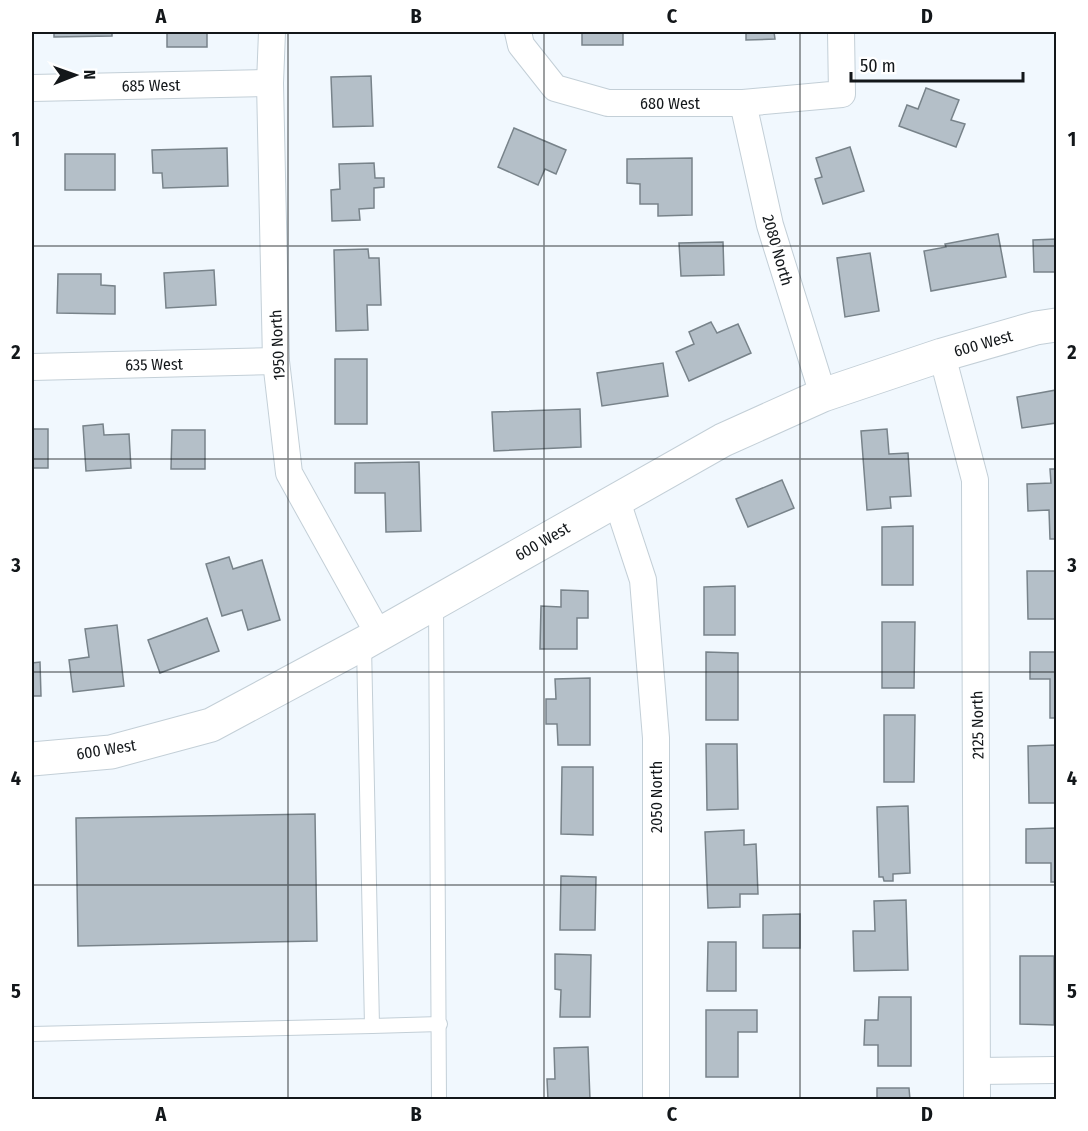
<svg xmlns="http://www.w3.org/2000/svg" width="1088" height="1131" viewBox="0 0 1088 1131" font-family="'Fira Sans Condensed',sans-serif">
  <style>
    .building { fill: #b4bfc8; stroke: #78838a; stroke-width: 1.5 }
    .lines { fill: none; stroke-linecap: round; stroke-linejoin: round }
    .service-casing { stroke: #c3cfd7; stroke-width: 16 }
    .minor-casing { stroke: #c3cfd7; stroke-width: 28 }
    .tertiary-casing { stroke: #c3cfd7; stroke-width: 35 }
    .service { stroke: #fff; stroke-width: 14 }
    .minor { stroke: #fff; stroke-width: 26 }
    .tertiary { stroke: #fff; stroke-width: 33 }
    .grid { fill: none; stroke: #13171a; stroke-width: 1.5; stroke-opacity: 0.55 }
    .labels { text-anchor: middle; stroke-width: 4.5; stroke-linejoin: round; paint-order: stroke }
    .street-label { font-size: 16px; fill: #13171a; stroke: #fff }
    .neatline { fill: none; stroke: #13171a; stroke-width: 2 }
    .grid-label { font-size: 20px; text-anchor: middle; font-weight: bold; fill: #13171a }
  </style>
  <rect width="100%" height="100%" fill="#f1f8fe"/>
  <!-- building -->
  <g class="building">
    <path d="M 54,32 L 112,32 L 112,36 L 54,37 Z"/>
    <path d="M 167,32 L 213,32 L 213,33 L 207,33 L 207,47 L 167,47 Z"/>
    <rect x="582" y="32" width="41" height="13"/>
    <path d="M 746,32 L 774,32 L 775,39 L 746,40 Z"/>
    <path d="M 371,76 L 373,126 L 333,127 L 331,77 Z"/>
    <path d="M 926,88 L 959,100 L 951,120 L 965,124 L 956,147 L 899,126 L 907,105 L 918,109 Z"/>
    <path d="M 514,128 L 566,150 L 556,174 L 545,169 L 538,185 L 498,167 Z"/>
    <path d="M 850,147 L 864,191 L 823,204 L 815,179 L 822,177 L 816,158 Z"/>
    <path d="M 227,148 L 228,186 L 163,188 L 162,173 L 153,173 L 152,150 Z"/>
    <rect x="65" y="154" width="50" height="36"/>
    <path d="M 692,158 L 692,215 L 658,216 L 658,204 L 640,204 L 640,184 L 627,183 L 627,159 Z"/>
    <path d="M 374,163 L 375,178 L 384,178 L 384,187 L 374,188 L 374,208 L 359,209 L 360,220 L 332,221 L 331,190 L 340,189 L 339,164 Z"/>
    <path d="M 998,234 L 1006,277 L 931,291 L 924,251 L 946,247 L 945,244 Z"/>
    <path d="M 1056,239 L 1056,272 L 1034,272 L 1033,240 Z"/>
    <path d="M 723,242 L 724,275 L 681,276 L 679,243 Z"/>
    <path d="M 368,249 L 369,258 L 379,258 L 381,305 L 367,305 L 368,330 L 336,331 L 334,250 Z"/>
    <path d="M 870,253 L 879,311 L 845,317 L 837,258 Z"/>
    <path d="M 214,270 L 216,305 L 166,308 L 164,273 Z"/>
    <path d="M 58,274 L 101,274 L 101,285 L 115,286 L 115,314 L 57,313 Z"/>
    <path d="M 711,322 L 717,333 L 738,324 L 751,353 L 689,381 L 676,352 L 694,344 L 689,332 Z"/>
    <rect x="335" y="359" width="32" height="65"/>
    <path d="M 663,363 L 668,396 L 602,406 L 597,373 Z"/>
    <path d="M 1056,390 L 1056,423 L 1022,428 L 1017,397 Z"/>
    <path d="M 580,409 L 581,447 L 494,451 L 492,412 Z"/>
    <path d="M 103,424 L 104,435 L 129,434 L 131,468 L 86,471 L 83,426 Z"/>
    <rect x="32" y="429" width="16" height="39"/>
    <path d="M 887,429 L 889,454 L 908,453 L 911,496 L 890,497 L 891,508 L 867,510 L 861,431 Z"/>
    <path d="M 172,430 L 205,430 L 205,469 L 171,469 Z"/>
    <path d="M 419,462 L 421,531 L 386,532 L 385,493 L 355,493 L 355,463 Z"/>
    <path d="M 1050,469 L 1056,469 L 1056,539 L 1050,539 L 1049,510 L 1028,511 L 1027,484 L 1051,483 Z"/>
    <path d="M 782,480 L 794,508 L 748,527 L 736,499 Z"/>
    <path d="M 913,526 L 913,585 L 882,585 L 882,527 Z"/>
    <path d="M 229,557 L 233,569 L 262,560 L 280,620 L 248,630 L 242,610 L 222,616 L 206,564 Z"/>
    <path d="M 1027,571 L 1056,571 L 1056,619 L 1028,619 Z"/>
    <path d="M 735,586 L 735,635 L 704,635 L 704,587 Z"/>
    <path d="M 561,590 L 588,591 L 588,618 L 577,618 L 577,649 L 540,649 L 541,606 L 561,607 Z"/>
    <path d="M 207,618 L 219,651 L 160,673 L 148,640 Z"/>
    <path d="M 882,622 L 915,622 L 914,688 L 882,688 Z"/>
    <path d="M 117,625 L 124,686 L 73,692 L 69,660 L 89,657 L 85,629 Z"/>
    <path d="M 706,652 L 738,653 L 738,720 L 706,720 Z"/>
    <path d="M 1030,652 L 1056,652 L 1056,718 L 1050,718 L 1050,679 L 1030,679 Z"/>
    <path d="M 40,662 L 41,696 L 32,696 L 32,663 Z"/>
    <path d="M 590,678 L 590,745 L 558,745 L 557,724 L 546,724 L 546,699 L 556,699 L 555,679 Z"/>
    <path d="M 884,715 L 915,715 L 914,782 L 884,782 Z"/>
    <path d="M 706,744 L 737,744 L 738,809 L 707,810 Z"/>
    <path d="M 1056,745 L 1056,803 L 1029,803 L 1028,746 Z"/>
    <path d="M 562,767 L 593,767 L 593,835 L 561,834 Z"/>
    <path d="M 908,806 L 910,873 L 893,874 L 893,881 L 884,881 L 883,877 L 879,877 L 877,807 Z"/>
    <path d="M 315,814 L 317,941 L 78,946 L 76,818 Z"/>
    <path d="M 1056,828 L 1056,882 L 1051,882 L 1051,863 L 1026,863 L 1026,829 Z"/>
    <path d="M 744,830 L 744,845 L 756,844 L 758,894 L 740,894 L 740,907 L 708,908 L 705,832 Z"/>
    <path d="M 561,876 L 596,877 L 595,930 L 560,930 Z"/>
    <path d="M 906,900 L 908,970 L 854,971 L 853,931 L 875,931 L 874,901 Z"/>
    <path d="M 800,914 L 800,948 L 763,948 L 763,915 Z"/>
    <path d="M 708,942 L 736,942 L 736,991 L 707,991 Z"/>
    <path d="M 555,954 L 591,955 L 590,1017 L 560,1017 L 561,990 L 555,989 Z"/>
    <path d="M 1020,956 L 1054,956 L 1054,1025 L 1020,1024 Z"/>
    <path d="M 879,997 L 911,997 L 911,1066 L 878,1066 L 878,1045 L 864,1045 L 865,1020 L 878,1020 Z"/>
    <path d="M 706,1010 L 757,1010 L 757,1032 L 738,1032 L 738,1077 L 706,1077 Z"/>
    <path d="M 588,1047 L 590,1100 L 548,1100 L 547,1079 L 555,1079 L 554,1048 Z"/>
    <path d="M 877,1088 L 909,1088 L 910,1100 L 877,1100 Z"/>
  </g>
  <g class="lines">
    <defs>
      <g id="service">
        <path d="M 436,604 L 439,1100"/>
        <path d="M 372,1026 L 440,1024"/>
        <path d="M 32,1034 L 372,1026 L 364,646"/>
      </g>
      <g id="minor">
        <path d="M 272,32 L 270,83 L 276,361 L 289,473 L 379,635"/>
        <path d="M 518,32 L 521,45 L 555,88 L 608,103 L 743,103 L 842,94 L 841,32"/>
        <path d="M 32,88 L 270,83"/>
        <path d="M 743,103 L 770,225 L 823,395"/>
        <path d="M 942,355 L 975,480 L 977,1100"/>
        <path d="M 32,367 L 276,361"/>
        <path d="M 616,498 L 643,580 L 656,738 L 656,1100"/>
        <path d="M 978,1071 L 1056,1070"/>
      </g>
      <path id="tertiary" d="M 32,759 L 111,752 L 211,725 L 364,643 L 723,440 L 823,395 L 942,355 L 1036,328 L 1056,325"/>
    </defs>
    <!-- service casing -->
    <use href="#service" class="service-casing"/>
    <!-- minor casing -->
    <use href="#minor" class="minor-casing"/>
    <!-- tertiary casing -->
    <use href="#tertiary" class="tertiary-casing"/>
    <!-- service -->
    <use href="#service" class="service"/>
    <!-- minor -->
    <use href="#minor" class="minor"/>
    <!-- tertiary -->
    <use href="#tertiary" class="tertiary"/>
  </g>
  <!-- grid -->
  <path class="grid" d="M 288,32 L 288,1100M 544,32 L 544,1100M 800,32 L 800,1100M 32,246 L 1056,246M 32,459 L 1056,459M 32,672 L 1056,672M 32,885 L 1056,885"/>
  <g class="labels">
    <!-- street labels -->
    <g class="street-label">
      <text transform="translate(151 85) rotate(-1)" y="6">685 West</text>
      <text x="670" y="109">680 West</text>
      <text transform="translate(778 250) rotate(74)" y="6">2080 North</text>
      <text transform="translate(983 343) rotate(-16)" y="6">600 West</text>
      <text transform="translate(277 345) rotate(-93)" y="6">1950 North</text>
      <text transform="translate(154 364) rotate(-1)" y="6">635 West</text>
      <text transform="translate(542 541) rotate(-30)" y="6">600 West</text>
      <text transform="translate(977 725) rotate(-91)" y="6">2125 North</text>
      <text transform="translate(106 749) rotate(-9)" y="6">600 West</text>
      <text transform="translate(656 797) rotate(-90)" y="6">2050 North</text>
    </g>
  </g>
  <!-- border -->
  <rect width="1088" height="1131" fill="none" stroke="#ffffff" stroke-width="66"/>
  <!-- north arrow -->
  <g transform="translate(75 75) rotate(89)" stroke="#ffffff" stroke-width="4.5" paint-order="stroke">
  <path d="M0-4.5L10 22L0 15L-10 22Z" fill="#13171a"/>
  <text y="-9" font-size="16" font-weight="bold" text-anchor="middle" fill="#13171a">N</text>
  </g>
  <!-- scale -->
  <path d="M851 72v9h172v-9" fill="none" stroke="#13171a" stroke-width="3"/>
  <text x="860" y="72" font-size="18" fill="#13171a" stroke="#ffffff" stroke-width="4.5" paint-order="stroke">50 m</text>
  <rect x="33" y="33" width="1022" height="1065" class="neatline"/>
  <g class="grid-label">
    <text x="161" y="23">A</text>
    <text x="416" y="23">B</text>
    <text x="672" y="23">C</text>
    <text x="927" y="23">D</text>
    <text x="16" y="146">1</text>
    <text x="1072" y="146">1</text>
    <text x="16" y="359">2</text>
    <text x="1072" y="359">2</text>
    <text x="16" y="572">3</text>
    <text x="1072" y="572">3</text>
    <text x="16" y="785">4</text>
    <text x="1072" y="785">4</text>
    <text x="16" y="998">5</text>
    <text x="1072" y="998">5</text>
    <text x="161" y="1121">A</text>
    <text x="416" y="1121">B</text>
    <text x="672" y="1121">C</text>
    <text x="927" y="1121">D</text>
  </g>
</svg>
